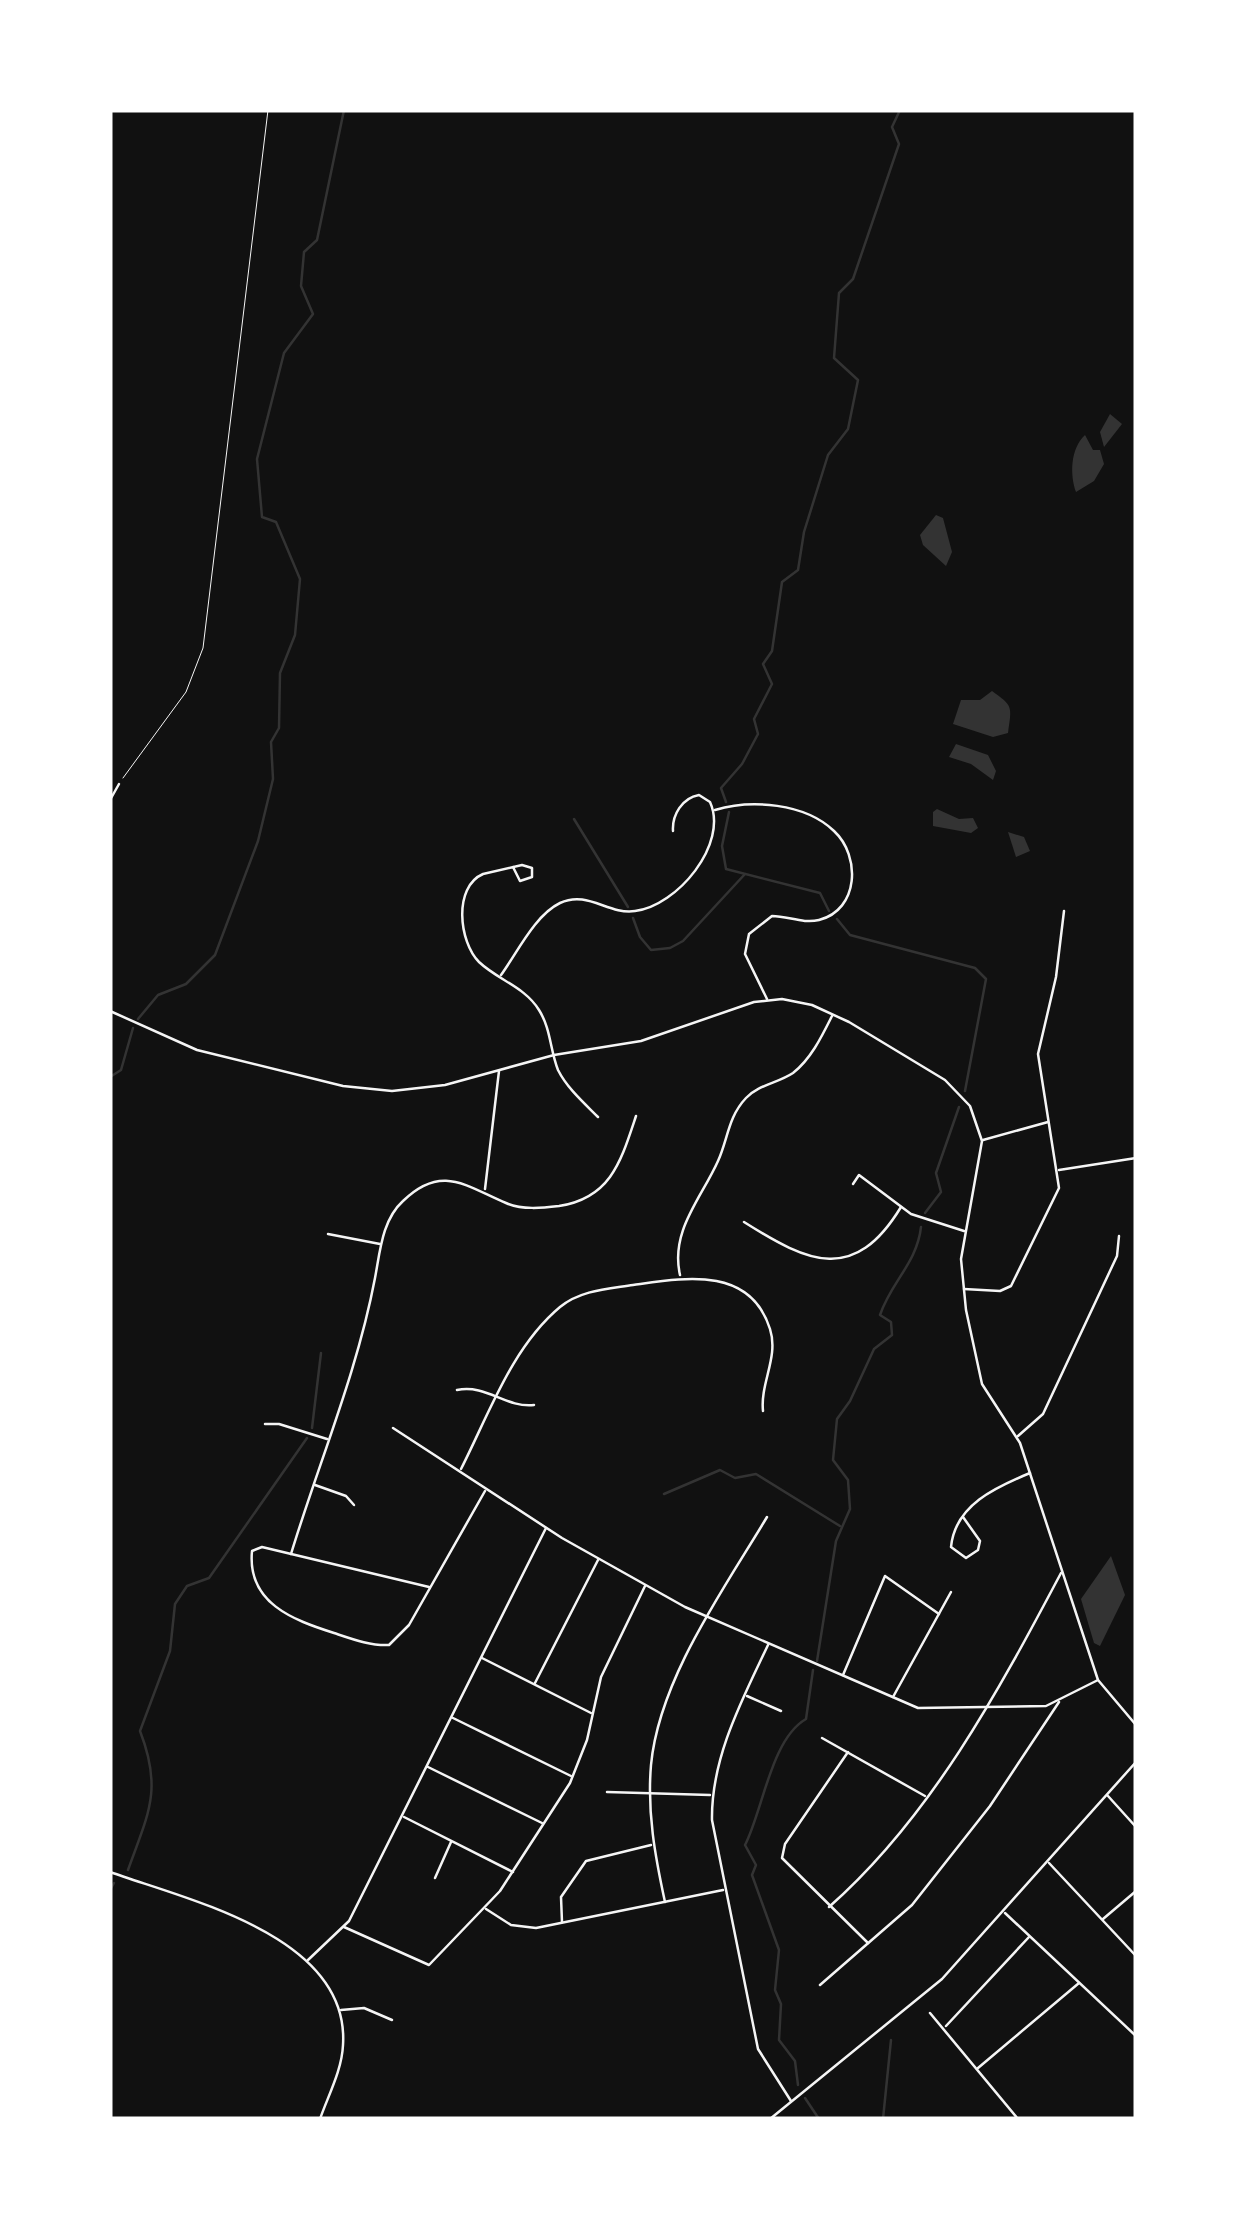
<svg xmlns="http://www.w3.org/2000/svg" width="1246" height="2229" viewBox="0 0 1246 2229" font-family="Rubik,sans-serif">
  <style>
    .water { fill: #333 }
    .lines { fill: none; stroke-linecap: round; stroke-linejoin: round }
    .stream { stroke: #333; stroke-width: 2.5 }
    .path { stroke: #f5f5f5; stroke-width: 1 }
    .minor { stroke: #f5f5f5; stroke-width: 2.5 }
    .tertiary { stroke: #f5f5f5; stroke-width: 2.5 }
  </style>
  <rect width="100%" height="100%" fill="#111"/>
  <!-- water -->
  <g class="water">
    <path d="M 1110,414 L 1122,424 L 1104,447 L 1100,432 Z"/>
    <path d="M 1085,435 L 1093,450 L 1100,450 L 1104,464 L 1094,481 L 1076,492 C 1070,475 1070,449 1085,435 Z"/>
    <path d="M 936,515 L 943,518 L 952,552 L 946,566 L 923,545 L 920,535 Z"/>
    <path d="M 992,691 C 1013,706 1012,706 1008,733 L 993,737 L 953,724 L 961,700 L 980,700 Z"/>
    <path d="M 956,744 L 988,755 L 996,771 L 993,780 L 971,764 L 949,757 Z"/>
    <path d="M 937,809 L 959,819 L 973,818 L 978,828 L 971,833 L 933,826 L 933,812 Z"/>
    <path d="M 1008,832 L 1024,837 L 1030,851 L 1016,857 Z"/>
    <path d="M 1111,1556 L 1125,1595 L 1100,1646 L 1094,1643 L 1081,1599 Z"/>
  </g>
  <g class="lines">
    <!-- stream -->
    <g class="stream">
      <path d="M 726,802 L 721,788 L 742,764 L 758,734 L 754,719 L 772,684 L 763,664 L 772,651 L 782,582 L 798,570 L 804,532 L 828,455 L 848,429 L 858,380 L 834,358 L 839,293 L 853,279 L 899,144 L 892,127 L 900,110"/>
      <path d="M 729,812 L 722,846 L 726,869 L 820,893 L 829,911"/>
      <path d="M 574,819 L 628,907"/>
      <path d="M 633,918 L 640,937 L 651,950 L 670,948 L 683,941 L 745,874"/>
      <path d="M 837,919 L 850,935 L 975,968 L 986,979 L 965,1091"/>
      <path d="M 138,1019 L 158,995 L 186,984 L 215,955 L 258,841 L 273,779 L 271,742 L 279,728 L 280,673 L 295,635 L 300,579 L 276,522 L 262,517 L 257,459 L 284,353 L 313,314 L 301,286 L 304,252 L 317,240 L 344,110"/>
      <path d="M 110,1077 L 121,1070 L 133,1028"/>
      <path d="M 925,1213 L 941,1192 L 936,1173 L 959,1107"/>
      <path d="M 312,1428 L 321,1353"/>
      <path d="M 664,1494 L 720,1470 L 735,1478 L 756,1474 L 840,1526"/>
      <path d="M 817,1661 L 836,1541 L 850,1509 L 848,1480 L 833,1460 L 837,1419 L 850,1401 L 874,1349 L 892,1335 L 891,1322 L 880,1315 C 891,1282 917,1263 921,1227"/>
      <path d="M 128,1870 C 148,1814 163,1790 140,1731 L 170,1651 L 175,1604 L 187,1586 L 209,1578 L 307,1438"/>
      <path d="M 110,1890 L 114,1883"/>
      <path d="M 798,2085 L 795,2061 L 779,2040 L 781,2004 L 775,1990 L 779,1950 L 752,1875 L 756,1865 L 745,1845 C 763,1810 771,1739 806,1719 L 813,1670"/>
      <path d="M 805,2098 L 819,2119"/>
      <path d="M 883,2119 L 891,2040"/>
    </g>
    <!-- path -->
    <path class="path" d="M 123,778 L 186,692 L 203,648 L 268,110"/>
    <!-- minor -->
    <g class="minor">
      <path d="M 110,800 L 119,784"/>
      <path d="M 715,810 C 751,799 805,803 834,831 C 861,856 859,910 819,920 C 803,924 788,916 772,916 L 749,934 L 745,954 L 767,999"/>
      <path d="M 513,867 L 520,881 L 532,877 L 532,868 L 522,865 L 483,874 C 453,887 459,942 479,962 C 498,980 525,987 539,1010 C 551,1029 550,1050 558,1070 C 567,1088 584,1103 598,1117"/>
      <path d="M 501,975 C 517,953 535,915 560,903 C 588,890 608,915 635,911 C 677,906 729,844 710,802 L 699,795 C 682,798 672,815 673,831"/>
      <path d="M 983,1140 L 1048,1122"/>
      <path d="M 1059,1170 L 1136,1158"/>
      <path d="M 853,1184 L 859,1175 L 911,1214 L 964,1231"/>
      <path d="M 485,1189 L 499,1071"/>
      <path d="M 744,1222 C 809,1263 854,1284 901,1207"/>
      <path d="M 328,1234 L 380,1244"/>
      <path d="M 680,1275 C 670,1231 701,1199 718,1161 C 728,1139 728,1117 746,1098 C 758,1085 778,1083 793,1073 C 811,1059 822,1036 832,1016"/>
      <path d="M 964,1289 L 1000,1291 L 1011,1286 L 1059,1188 L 1038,1054 L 1056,977 L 1064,911"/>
      <path d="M 457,1390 C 487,1384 505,1408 534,1405"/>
      <path d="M 265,1424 L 279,1424 L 327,1439"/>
      <path d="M 393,1428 L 562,1538 L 685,1607 L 918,1708 L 1046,1706 L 1098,1680"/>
      <path d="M 1018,1436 L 1043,1414 L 1117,1256 L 1119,1236"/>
      <path d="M 461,1469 C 489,1414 512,1347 560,1307 C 581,1290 608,1289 633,1285 C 683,1278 750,1265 770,1329 C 779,1357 760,1383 763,1411"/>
      <path d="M 315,1485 L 346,1496 L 354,1505"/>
      <path d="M 963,1517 L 980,1541 L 978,1550 L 966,1558 L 951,1547 C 955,1505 996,1487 1030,1473"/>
      <path d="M 291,1554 C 319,1462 357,1373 375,1278 C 380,1252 382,1220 403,1201 C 442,1163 467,1187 506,1203 C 522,1210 542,1208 559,1206 C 611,1198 621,1161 636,1116"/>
      <path d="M 429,1587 L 262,1547 L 252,1551 C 247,1603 293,1620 334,1633 C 352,1639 371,1646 389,1645 L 409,1625 L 485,1491"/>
      <path d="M 768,1645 C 742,1700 711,1758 712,1820 L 758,2049 L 791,2101"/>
      <path d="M 482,1658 L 591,1713"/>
      <path d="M 843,1675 L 885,1576 L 939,1614"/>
      <path d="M 535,1683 L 598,1560"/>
      <path d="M 747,1696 L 781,1711"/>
      <path d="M 893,1697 L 951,1592"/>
      <path d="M 453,1718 L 571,1776"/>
      <path d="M 822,1738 L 925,1796"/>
      <path d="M 848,1752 L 785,1844 L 782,1858 L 868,1943"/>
      <path d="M 428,1767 L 542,1823"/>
      <path d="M 607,1792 L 710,1795"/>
      <path d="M 1108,1796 L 1136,1827"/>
      <path d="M 404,1817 L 513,1872"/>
      <path d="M 435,1878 L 451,1842"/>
      <path d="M 665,1902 C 655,1856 647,1812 651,1765 C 659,1679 724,1589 767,1517"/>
      <path d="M 829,1907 C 931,1817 998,1692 1061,1573"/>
      <path d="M 486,1909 L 511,1925 L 536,1928 L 723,1890"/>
      <path d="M 1005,1913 L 1136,2036"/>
      <path d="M 1103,1919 L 1136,1891"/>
      <path d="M 562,1922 L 561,1897 L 586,1861 L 651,1845"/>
      <path d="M 344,1927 L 429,1965 L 500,1891 L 570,1783 L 587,1740 L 601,1677 L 645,1586"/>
      <path d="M 308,1960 L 349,1921 L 546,1528"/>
      <path d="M 820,1985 L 912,1905 L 990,1806 L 1059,1702"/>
      <path d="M 341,2010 L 364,2008 L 392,2020"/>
      <path d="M 930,2013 L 1018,2119"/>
      <path d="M 946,2026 L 1029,1937"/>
      <path d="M 978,2068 L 1079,1983"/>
    </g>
    <!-- tertiary -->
    <g class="tertiary">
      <path d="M 110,1011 L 197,1050 L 343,1086 L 392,1091 L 445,1085 L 554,1055 L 641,1041 L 754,1002 L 782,999 L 812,1005 L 849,1022 L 945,1080 L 970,1106 L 982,1141 L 961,1259 L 966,1310 L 982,1384 L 1020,1443 L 1098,1680 L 1136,1725"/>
      <path d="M 1049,1863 L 1136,1956"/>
      <path d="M 110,1872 C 188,1900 350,1936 343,2045 C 342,2070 328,2096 320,2119"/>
      <path d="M 770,2119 L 942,1979 L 1136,1762"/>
    </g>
  </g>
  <!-- border -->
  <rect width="1246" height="2229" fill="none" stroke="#ffffff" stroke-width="225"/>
</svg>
